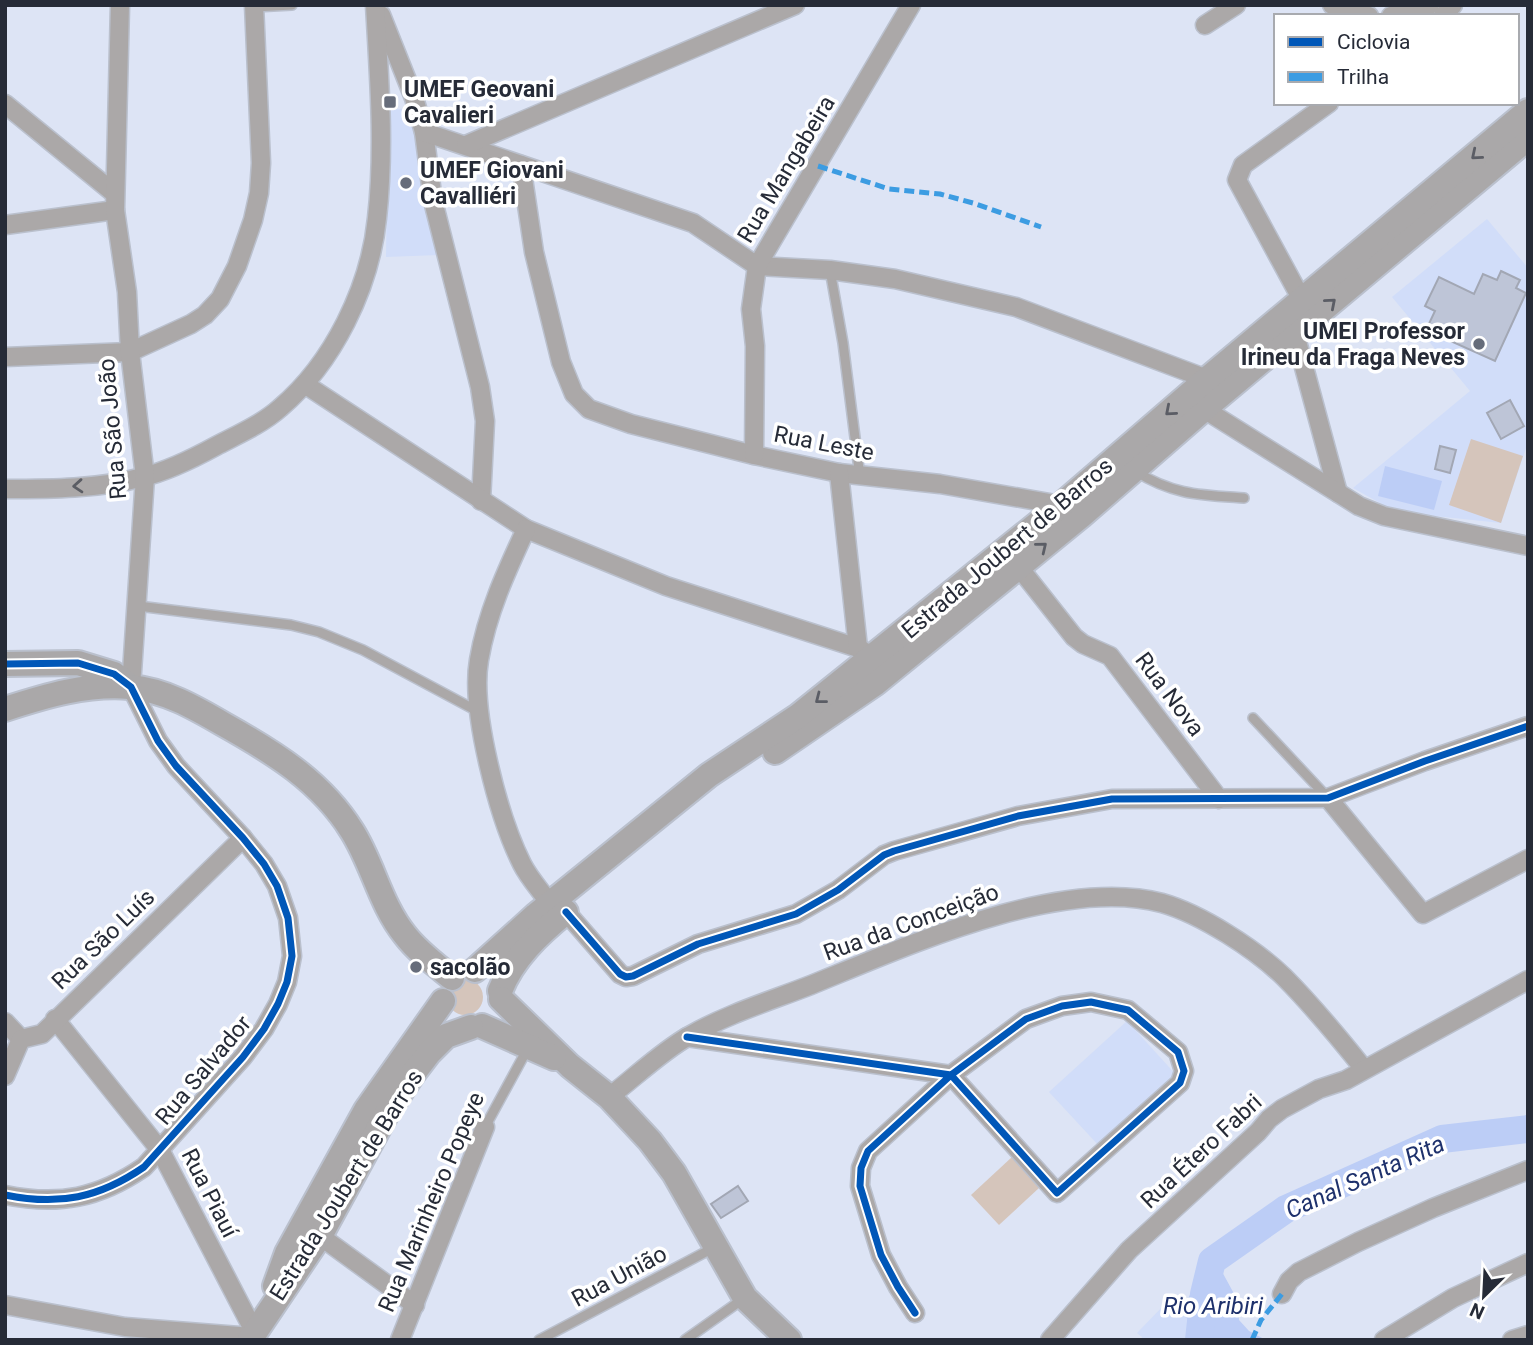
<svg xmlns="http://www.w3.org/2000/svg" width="1533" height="1345" viewBox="0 0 1533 1345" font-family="Roboto,sans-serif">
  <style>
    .built { fill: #d1ddf9 }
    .green { fill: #d5c5bb }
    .water { fill: #bccdf6 }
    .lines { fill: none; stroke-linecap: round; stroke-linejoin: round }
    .river { stroke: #bccdf6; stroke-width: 28 }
    .building { fill: #bec5d7; stroke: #a2a7b4; stroke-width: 2 }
    .lane-casing { stroke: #bac0cd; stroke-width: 12 }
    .street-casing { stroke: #bac0cd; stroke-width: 21 }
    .secondary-casing { stroke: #bac0cd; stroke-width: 28 }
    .lane { stroke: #aba8a8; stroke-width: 9 }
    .street { stroke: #aba8a8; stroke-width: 18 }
    .secondary { stroke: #aaa8a9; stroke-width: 24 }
    .quiet { stroke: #3c9ce2; stroke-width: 5; stroke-dasharray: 10 5; stroke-linecap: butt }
    .cycleway-casing { stroke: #fff; stroke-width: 11 }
    .cycleway { stroke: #0057b8; stroke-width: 7 }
    .oneway { stroke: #5b5d65 }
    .oneway2 { stroke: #5b5d64 }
    .poi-dot { fill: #666c7a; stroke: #fff; stroke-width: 2.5 }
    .labels { text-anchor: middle; stroke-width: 7; stroke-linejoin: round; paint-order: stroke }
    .poi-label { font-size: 23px; font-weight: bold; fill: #262b37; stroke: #fff; text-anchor: start }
    .street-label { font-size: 23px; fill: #262b37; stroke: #fff }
    .water-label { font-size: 24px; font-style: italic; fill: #1e316c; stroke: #fff }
  </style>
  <rect width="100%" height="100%" fill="#dde4f5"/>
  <!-- built -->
  <g class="built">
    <path d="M 411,108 L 439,255 L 386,257 L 388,110 Z"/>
    <path d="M 1487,219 L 1528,268 L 1528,442 L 1501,523 L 1396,512 L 1353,488 L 1470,391 L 1392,297 Z"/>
    <path d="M 1127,1021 L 1179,1078 L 1101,1148 L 1049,1092 Z"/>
    <path d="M 1168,1301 L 1197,1326 L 1190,1340 L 1141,1340 L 1142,1337 L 1137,1333 Z"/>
  </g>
  <!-- green -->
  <g class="green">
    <path d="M 1471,439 L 1523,456 L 1501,523 L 1449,505 Z"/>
    <circle cx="465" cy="997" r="18"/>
    <path d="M 1012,1157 L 1039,1188 L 999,1225 L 971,1195 Z"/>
  </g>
  <!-- water -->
  <g class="water">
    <path d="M 1385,466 L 1442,481 L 1434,510 L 1378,496 Z"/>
    <path d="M 1211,1257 L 1220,1268 L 1238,1301 L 1239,1320 L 1249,1331 L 1266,1340 L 1190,1340 L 1197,1326 L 1180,1313 Z"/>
  </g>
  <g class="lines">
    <!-- river -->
    <path class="river" d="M 1199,1340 L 1204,1294 L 1212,1261 L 1286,1209 L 1442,1139 L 1528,1129"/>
  </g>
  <!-- building -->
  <g class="building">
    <path d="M 1501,271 L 1520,280 L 1516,288 L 1526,293 L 1495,361 L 1426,330 L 1435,311 L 1425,306 L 1439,277 L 1474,294 L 1483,274 L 1497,280 Z"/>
    <path d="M 1510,400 L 1524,426 L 1501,439 L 1487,413 Z"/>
    <path d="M 1440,446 L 1456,450 L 1450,473 L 1435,469 Z"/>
    <path d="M 738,1186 L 748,1201 L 721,1218 L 711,1204 Z"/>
  </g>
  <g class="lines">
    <defs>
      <g id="lane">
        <path d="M 255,7 L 292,5"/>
        <path d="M 830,270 L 843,343 L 860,477"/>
        <path d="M 1135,471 C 1173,495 1201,495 1244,498"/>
        <path d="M 138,606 L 291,625 L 319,632 L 363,650 L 479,712"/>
        <path d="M 1253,718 L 1328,798"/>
        <path d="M 485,1127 L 528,1048"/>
        <path d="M 539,1340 L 715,1247"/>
        <path d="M 685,1340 L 743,1299"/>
      </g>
      <g id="street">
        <path d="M 1332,5 L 1342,10 L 1369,16"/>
        <path d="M 381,15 L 414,98 L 424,132 L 433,201 L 480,387 L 485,421 L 481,501"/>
        <path d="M 1391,16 L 1430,5"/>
        <path d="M 1443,16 L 1453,5"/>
        <path d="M 1205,25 L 1236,5"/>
        <path d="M 5,104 L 114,193"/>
        <path d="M 424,132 L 693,223 L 757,266 L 830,270 L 895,279 L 1016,307 L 1207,379"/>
        <path d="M 466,145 L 795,5"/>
        <path d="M 521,165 L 534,252 L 561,362 L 574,394 L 589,409 L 631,424 L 754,455 L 839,473 L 940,484 L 1061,505"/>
        <path d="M 5,225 L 115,210"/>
        <path d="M 1302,300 L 1237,180 L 1243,165 L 1329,103"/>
        <path d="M 1295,334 L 1338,493"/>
        <path d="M 5,357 L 130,352 L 191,324 L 205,315 L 220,299 L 237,266 L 253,220 L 259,193 L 261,163 L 254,5"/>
        <path d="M 306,385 L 526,529 L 666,586 L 858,648 L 874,657"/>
        <path d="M 1204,409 L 1359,506 L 1384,516 L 1528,546"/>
        <path d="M 754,455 L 755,346 L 751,309 L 757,266 L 911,5"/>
        <path d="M 839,473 L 858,648"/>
        <path d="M 5,489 C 50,489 99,489 143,477 C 168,471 194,458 216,446 C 237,435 262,424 280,408 C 333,363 370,288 377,218 C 385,148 379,76 375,5"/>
        <path d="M 526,529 C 506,572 487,613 479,660 C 470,711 499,818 522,864 C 529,878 541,891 550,904"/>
        <path d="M 1018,566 L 1074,637 L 1083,644 L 1110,656 L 1219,799"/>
        <path d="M 1328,798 L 1423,914 L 1528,859"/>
        <path d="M 566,912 L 620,974 L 626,977 L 633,976 L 698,944 L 796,914 L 838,890 L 884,855 L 894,851 L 1018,816 L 1112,799 L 1328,798 L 1425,761 L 1528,726"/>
        <path d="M 55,1019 L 160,1150 L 255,1333"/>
        <path d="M 5,1022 L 21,1039"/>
        <path d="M 687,1037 L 951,1075 L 1057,1193 L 1180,1083 L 1184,1071 L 1178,1052 L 1128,1010 L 1091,1002 L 1062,1006 L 1026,1019 L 951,1075 L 868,1151 L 861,1168 L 860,1186 L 881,1255 L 898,1287 L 915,1313"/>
        <path d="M 5,1076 L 21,1039 L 42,1034 L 243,838"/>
        <path d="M 609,1097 C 634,1078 662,1051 689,1036 C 727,1014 770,1001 811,985 C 907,946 1060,876 1162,903 C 1201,914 1255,949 1284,977 C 1311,1004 1340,1039 1364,1069"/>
        <path d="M 5,1195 C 59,1206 99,1198 144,1167 L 243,1057 L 264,1029 L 278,1004 L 287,982 L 292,956 L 288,918 L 277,886 L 264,864 L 243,838 L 176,766 L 158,741 L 131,687 L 145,477 L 130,352 L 127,292 L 115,210 L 120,5"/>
        <path d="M 320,1236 L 415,1305"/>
        <path d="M 1282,1294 L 1289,1281 L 1299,1272 L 1358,1242 L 1433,1208 L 1528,1170"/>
        <path d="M 5,1305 L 125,1327 L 252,1337"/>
        <path d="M 400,1340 L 485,1127"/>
        <path d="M 1050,1340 L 1129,1250 L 1258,1132 L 1269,1119 L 1282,1109 L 1319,1089 L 1346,1080 L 1528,980"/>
        <path d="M 1384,1340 L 1453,1298 L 1528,1263"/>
        <path d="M 1512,1340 L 1528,1335"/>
      </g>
      <g id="secondary">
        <path d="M 5,664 L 78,663 L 114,674 L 131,687"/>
        <path d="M 5,709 C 45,696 88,683 130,687 C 164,690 194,707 223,724 C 273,752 321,781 352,831 C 373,864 380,904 405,935 C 418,952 436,965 452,978"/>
        <path d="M 775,752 L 876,683 L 1081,516 L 1204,409 L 1528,138"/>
        <path d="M 475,970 L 536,915 L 709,775 L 798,716 L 1061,505 L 1207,379 L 1528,111"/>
        <path d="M 500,991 C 513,958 539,934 566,912"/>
        <path d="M 501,999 L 570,1066 L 609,1097 L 650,1141 L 674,1173 L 745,1298 L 789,1340"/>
        <path d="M 482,1026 L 554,1058"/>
        <path d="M 275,1286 L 287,1253 L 366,1110 L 443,1001"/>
        <path d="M 250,1340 L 320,1236 L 387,1113 L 413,1074 L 429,1053 L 446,1036 L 471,1027"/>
      </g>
    </defs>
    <!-- lane casing -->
    <use href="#lane" class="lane-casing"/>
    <!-- street casing -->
    <use href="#street" class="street-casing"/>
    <!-- secondary casing -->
    <use href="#secondary" class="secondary-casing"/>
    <!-- lane -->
    <use href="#lane" class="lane"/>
    <!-- street -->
    <use href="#street" class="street"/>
    <!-- secondary -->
    <use href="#secondary" class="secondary"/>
    <!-- quiet -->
    <g class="quiet">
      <path d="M 818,166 L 889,189 L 940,194 L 973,203 L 1041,227"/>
      <path d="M 1252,1340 L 1261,1320 L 1282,1294"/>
    </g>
    <defs>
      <g id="cycleway">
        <path d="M 5,664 L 78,663 L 114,674 L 131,687 L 158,741 L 176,766 L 243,838 L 264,864 L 277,886 L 288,918 L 292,956 L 287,982 L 278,1004 L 264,1029 L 243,1057 L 144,1167 C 99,1198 59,1206 5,1195"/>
        <path d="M 566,912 L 620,974 L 626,977 L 633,976 L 698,944 L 796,914 L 838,890 L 884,855 L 894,851 L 1018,816 L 1112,799 L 1328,798 L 1425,761 L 1528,726"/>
        <path d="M 687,1037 L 951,1075 L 1057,1193 L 1180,1083 L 1184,1071 L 1178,1052 L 1128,1010 L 1091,1002 L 1062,1006 L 1026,1019 L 951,1075 L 868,1151 L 861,1168 L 860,1186 L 881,1255 L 898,1287 L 915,1313"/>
      </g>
    </defs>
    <!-- cycleway casing -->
    <use href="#cycleway" class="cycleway-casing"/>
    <!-- cycleway -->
    <use href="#cycleway" class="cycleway"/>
  </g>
  <!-- one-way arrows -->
  <defs><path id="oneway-chevron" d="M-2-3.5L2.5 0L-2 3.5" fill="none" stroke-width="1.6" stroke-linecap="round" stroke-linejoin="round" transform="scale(1.75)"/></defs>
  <g class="oneway">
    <use href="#oneway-chevron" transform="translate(1476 155) rotate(140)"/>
    <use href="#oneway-chevron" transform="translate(1331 303) rotate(-41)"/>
    <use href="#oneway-chevron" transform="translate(1170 411) rotate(139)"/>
    <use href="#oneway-chevron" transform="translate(1042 547) rotate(-39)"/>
    <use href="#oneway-chevron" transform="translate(820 699) rotate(142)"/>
  </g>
  <use class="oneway2" href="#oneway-chevron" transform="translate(78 486) rotate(176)"/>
  <!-- markers -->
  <g class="poi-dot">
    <rect x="383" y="95" width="14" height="14" rx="3.5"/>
    <circle cx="406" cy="183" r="7"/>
    <circle cx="1479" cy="344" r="7"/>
    <circle cx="416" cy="967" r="7"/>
  </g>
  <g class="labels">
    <!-- poi labels -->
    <g class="poi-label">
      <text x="404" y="97">UMEF Geovani<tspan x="404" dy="26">Cavalieri</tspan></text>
      <text x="420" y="178">UMEF Giovani<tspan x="420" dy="26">Cavalliéri</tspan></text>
      <text x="1465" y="339" text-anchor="end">UMEI Professor<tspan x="1465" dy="26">Irineu da Fraga Neves</tspan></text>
      <text x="430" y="975">sacolão</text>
    </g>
    <!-- street labels -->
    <g class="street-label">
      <text transform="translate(786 169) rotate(-59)" y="8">Rua Mangabeira</text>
      <text transform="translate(112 429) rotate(-95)" y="8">Rua São João</text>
      <text transform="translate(824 443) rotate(11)" y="8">Rua Leste</text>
      <text transform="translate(1007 548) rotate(-40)" y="8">Estrada Joubert de Barros</text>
      <text transform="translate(1170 694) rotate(53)" y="8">Rua Nova</text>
      <text transform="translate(911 922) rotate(-20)" y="8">Rua da Conceição</text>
      <text transform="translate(103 939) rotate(-44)" y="8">Rua São Luís</text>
      <text transform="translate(203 1070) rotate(-50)" y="8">Rua Salvador</text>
      <text transform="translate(1201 1151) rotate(-43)" y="8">Rua Étero Fabri</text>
      <text transform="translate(346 1185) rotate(-58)" y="8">Estrada Joubert de Barros</text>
      <text transform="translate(210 1193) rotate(63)" y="8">Rua Piauí</text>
      <text transform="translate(431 1202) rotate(-67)" y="8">Rua Marinheiro Popeye</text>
      <text transform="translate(619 1276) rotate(-28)" y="8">Rua União</text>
    </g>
    <!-- water labels -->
    <g class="water-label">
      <text transform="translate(1365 1177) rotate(-24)" y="8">Canal Santa Rita</text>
      <text x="1213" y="1314">Rio Aribiri</text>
    </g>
  </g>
  <!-- border -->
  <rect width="1533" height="1345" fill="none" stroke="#262b37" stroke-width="14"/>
  <!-- legend -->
  <rect x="1274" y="14" width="245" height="91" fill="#ffffff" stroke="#a8aaaf" stroke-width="2"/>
  <rect x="1288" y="37" width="35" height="10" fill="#0057b8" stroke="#a8aaaf" stroke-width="2"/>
  <text x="1337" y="49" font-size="21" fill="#262b37">Ciclovia</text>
  <rect x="1288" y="72" width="35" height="10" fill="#3c9ce2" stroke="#a8aaaf" stroke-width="2"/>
  <text x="1337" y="84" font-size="21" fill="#262b37">Trilha</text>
  <!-- north arrow -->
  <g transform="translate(1484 1296) rotate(204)" stroke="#ffffff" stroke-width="5" paint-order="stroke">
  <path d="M0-5L12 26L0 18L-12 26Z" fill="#262b37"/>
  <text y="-10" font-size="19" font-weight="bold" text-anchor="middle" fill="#262b37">N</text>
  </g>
</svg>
